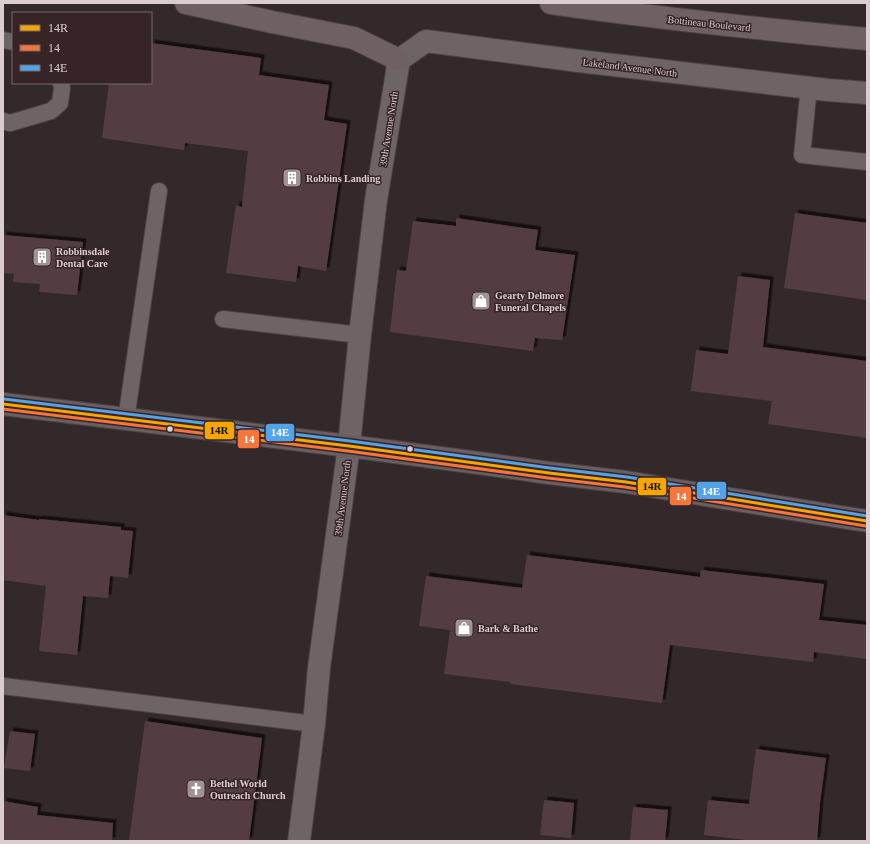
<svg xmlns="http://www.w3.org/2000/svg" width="870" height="844" viewBox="0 0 870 844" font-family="'Times New Roman',serif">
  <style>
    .building { fill: #533e43; filter: url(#shadow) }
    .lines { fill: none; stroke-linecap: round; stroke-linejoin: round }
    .lane-casing { stroke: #4c4345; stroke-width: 18 }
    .street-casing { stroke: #4c4345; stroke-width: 24 }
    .secondary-casing { stroke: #4c4345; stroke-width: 24 }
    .primary-casing { stroke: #4c4345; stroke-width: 24 }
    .lane { stroke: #6e6466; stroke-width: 16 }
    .street { stroke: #6e6466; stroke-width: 22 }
    .secondary { stroke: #6a5e60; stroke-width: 22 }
    .primary { stroke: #6f6064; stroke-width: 22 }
    .bus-1-casing { stroke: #372427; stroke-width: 6 }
    .bus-2-casing { stroke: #372427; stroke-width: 6 }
    .bus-3-casing { stroke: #372427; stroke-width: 6 }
    .bus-1 { stroke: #f7a600; stroke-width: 3 }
    .bus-2 { stroke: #f5763a; stroke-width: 3 }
    .bus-3 { stroke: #53a3e8; stroke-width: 3 }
    .bus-dot { fill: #dbcdcf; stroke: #372427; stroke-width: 1.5 }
    .labels { text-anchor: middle; stroke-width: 3; stroke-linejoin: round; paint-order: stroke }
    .street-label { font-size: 10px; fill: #dbcdcf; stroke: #372427 }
    .poi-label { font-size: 10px; font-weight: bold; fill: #dbcdcf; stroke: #372427; text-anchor: start }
    .line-badge { stroke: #372427; stroke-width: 1.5 }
    .badge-label { font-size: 11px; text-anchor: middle; font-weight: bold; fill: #fff }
    .pale-badge-label { font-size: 11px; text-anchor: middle; font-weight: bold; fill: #111 }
  </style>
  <defs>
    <filter id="shadow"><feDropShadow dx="3.5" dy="-3.5" stdDeviation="0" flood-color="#0009"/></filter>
  </defs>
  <rect width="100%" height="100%" fill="#33282a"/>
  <!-- building -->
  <g class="building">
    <path d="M 151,43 L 261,58 L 259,75 L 329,85 L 324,120 L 347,124 L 326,271 L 298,266 L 296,282 L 226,273 L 236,205 L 242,207 L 248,151 L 185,143 L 184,150 L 102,138 L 109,83 L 151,83 Z"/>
    <path d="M 795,213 L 867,223 L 867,300 L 784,288 Z"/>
    <path d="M 456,218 L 538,230 L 535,250 L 575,255 L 562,340 L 535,338 L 533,351 L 390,332 L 397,270 L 406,271 L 413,221 L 456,226 Z"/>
    <path d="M 3,235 L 83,242 L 77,295 L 39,292 L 40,284 L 13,282 L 14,274 L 3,273 Z"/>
    <path d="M 738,276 L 770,280 L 763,347 L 867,361 L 867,438 L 768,424 L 772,401 L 691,391 L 696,350 L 728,354 Z"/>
    <path d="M 3,515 L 39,520 L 39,519 L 121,527 L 121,530 L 133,531 L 128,578 L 110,576 L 108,598 L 83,596 L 77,655 L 39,651 L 46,586 L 3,580 Z"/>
    <path d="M 527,555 L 624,567 L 700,577 L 701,570 L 824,584 L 819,620 L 867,625 L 867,659 L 814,652 L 813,662 L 670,645 L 662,703 L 510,684 L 510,682 L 444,674 L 450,630 L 419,626 L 426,576 L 522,588 Z"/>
    <path d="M 145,721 L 262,738 L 249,841 L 129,841 Z"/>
    <path d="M 10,731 L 35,734 L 30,771 L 4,768 Z"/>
    <path d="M 756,749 L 826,758 L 820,803 L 817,841 L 755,841 L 704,835 L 708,800 L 749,804 Z"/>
    <path d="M 544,800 L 574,803 L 571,838 L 540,835 Z"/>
    <path d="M 3,801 L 38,807 L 37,815 L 113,823 L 112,841 L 3,841 Z"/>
    <path d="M 633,807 L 668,810 L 665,841 L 630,841 Z"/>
  </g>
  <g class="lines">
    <defs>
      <g id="lane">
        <path d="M 3,40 L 13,42"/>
        <path d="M 809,87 L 802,155 L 867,162"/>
        <path d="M 3,121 L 10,123 L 51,111 L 60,103 L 62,88 L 61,83"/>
        <path d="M 223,319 L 360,335"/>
        <path d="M 126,420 L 159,191"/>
        <path d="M 3,686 L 314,724"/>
      </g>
      <path id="street" d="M 299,841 L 314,724 L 319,668 L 349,446 L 360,335 L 376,200 L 399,60 L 426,41 L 579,61 L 828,90 L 867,93"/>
      <path id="secondary" d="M 3,404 L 349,446 L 486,464 L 549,473 L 626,482 L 841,517 L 867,521"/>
      <g id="primary">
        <path d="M 186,3 L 272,22 L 354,38 L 399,60"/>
        <path d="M 551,3 C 656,18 761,29 867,39"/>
      </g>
    </defs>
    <!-- lane casing -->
    <use href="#lane" class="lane-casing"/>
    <!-- street casing -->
    <use href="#street" class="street-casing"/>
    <!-- secondary casing -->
    <use href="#secondary" class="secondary-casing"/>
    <!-- primary casing -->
    <use href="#primary" class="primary-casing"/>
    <!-- lane -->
    <use href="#lane" class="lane"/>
    <!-- street -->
    <use href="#street" class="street"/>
    <!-- secondary -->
    <use href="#secondary" class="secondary"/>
    <!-- primary -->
    <use href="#primary" class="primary"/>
    <defs>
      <path id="bus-1" d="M 3,404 L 349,446 L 549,473 L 626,482 L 867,521"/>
      <path id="bus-2" d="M 3,409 L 348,451 L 548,478 L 625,487 L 866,526"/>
      <path id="bus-3" d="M 4,399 L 350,441 L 550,468 L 627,477 L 867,516"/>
    </defs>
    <!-- bus-1 casing -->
    <use href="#bus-1" class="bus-1-casing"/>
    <!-- bus-2 casing -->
    <use href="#bus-2" class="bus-2-casing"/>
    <!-- bus-3 casing -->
    <use href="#bus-3" class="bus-3-casing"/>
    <!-- bus-1 -->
    <use href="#bus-1" class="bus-1"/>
    <!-- bus-2 -->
    <use href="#bus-2" class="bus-2"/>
    <!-- bus-3 -->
    <use href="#bus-3" class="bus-3"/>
  </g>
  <!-- icons -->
  <defs>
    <symbol id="building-square" viewBox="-11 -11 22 22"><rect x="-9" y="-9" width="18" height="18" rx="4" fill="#a09395" stroke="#372427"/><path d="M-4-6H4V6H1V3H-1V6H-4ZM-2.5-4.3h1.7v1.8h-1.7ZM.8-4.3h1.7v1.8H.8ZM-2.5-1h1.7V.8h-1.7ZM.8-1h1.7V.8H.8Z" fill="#fff"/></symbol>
    <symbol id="shop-square" viewBox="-11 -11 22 22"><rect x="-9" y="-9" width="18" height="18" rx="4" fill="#a09395" stroke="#372427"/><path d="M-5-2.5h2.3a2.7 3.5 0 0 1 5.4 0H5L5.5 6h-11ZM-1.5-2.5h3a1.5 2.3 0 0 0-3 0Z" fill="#fff"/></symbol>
    <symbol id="church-square" viewBox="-11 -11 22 22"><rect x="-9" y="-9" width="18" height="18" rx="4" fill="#a09395" stroke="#372427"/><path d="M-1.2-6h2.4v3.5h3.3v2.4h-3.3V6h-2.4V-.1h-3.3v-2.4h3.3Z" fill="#fff"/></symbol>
  </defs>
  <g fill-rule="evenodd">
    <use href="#building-square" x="281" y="167" width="22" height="22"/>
    <use href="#building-square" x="31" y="246" width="22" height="22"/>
    <use href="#shop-square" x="470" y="290" width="22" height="22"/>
    <use href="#shop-square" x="453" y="617" width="22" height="22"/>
    <use href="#church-square" x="185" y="778" width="22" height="22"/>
  </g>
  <!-- markers -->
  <g class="bus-dot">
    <circle cx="170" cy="429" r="3.5"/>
    <circle cx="410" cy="449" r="3.5"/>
  </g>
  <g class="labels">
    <!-- street labels -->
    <g class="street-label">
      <text transform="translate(709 23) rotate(6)" y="4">Bottineau Boulevard</text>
      <text transform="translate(630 67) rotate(7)" y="4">Lakeland Avenue North</text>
      <text transform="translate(388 129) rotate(-81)" y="4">39th Avenue North</text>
      <text transform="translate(342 498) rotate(-83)" y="4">39th Avenue North</text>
    </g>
    <!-- poi labels -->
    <g class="poi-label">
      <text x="306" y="182">Robbins Landing</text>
      <text x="56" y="255">Robbinsdale<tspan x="56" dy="12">Dental Care</tspan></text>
      <text x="495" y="299">Gearty Delmore<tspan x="495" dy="12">Funeral Chapels</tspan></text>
      <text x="478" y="632">Bark &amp; Bathe</text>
      <text x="210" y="787">Bethel World<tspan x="210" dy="12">Outreach Church</tspan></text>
    </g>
  </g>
  <g class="line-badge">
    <rect x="204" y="421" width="31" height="19" rx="4" fill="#f7a600"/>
    <rect x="265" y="423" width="30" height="19" rx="4" fill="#53a3e8"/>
    <rect x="237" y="429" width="23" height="20" rx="4" fill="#f5763a"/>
    <rect x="637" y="477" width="30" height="19" rx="4" fill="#f7a600"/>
    <rect x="696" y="481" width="31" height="19" rx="4" fill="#53a3e8"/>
    <rect x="669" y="486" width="23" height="20" rx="4" fill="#f5763a"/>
  </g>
  <g class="badge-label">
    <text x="280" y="436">14E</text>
    <text x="249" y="443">14</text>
    <text x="711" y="495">14E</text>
    <text x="681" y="500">14</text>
  </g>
  <g class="pale-badge-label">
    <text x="219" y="434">14R</text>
    <text x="652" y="490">14R</text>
  </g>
  <!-- border -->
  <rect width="870" height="844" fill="none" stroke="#dbcdcf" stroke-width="8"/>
  <!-- legend -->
  <rect x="12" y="12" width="140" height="72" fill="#372427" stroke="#79686a"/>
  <rect x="20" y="25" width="20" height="6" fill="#f7a600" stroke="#79686a"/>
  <text x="48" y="32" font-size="12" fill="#dbcdcf">14R</text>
  <rect x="20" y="45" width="20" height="6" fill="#f5763a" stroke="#79686a"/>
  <text x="48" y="52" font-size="12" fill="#dbcdcf">14</text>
  <rect x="20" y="65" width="20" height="6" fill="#53a3e8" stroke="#79686a"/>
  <text x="48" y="72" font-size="12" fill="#dbcdcf">14E</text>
</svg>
